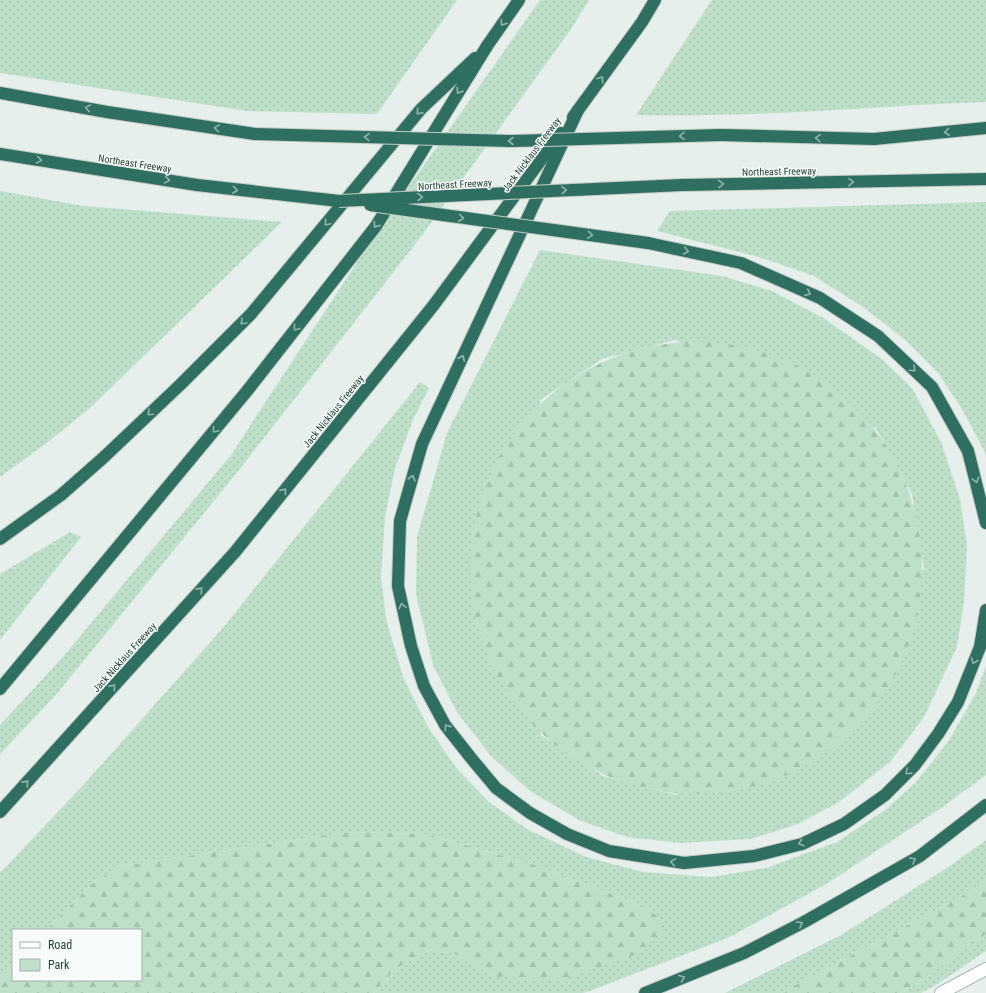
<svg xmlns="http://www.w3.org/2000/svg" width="986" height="993" viewBox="0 0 986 993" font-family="'Roboto Condensed',sans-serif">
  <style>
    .green { fill: url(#green-dots); fill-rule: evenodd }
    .forest { fill: url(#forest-firs) }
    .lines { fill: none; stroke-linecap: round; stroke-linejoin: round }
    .minor-casing { stroke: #a8b8b2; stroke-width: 14 }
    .motorway-casing { stroke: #c2cac8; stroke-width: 14 }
    .minor { stroke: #fff; stroke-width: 12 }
    .motorway { stroke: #2f6f62; stroke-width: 12 }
    .motorway-bridge-casing { stroke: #c2cac8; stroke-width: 14; stroke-linecap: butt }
    .motorway-bridge { stroke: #2f6f62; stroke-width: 12 }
    .oneway { stroke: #93b5ae }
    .labels { text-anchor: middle; stroke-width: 3; stroke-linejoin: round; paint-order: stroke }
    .street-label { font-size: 10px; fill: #24423a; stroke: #f7fbf9 }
  </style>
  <defs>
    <pattern id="green-dots" width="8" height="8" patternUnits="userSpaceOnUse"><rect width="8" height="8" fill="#bfe0c8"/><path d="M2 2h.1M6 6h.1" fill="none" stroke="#a4c1ad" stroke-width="1.8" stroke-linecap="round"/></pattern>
    <pattern id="forest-firs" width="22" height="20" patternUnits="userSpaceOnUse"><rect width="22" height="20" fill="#bfe0c8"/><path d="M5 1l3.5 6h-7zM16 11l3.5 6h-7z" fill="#a4c1ad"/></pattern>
  </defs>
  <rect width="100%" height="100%" fill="#e6efeb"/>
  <!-- green -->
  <g class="green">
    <path d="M 0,0 L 457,0 L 377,114 L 247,111 L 0,73 Z"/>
    <path d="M 540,0 L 589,0 L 571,29 L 420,238 L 239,470 L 55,696 L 0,754 L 0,725 L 62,658 L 231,455 L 375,235 Z"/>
    <path d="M 712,0 L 986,0 L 986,102 C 917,104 848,110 779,113 C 732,115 684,116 636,115 Z"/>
    <path d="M 0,191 L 84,206 L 282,222 L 90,408 L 44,445 L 0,477 Z"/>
    <path d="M 986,202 L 986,457 L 984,450 L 963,411 L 938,373 L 904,339 L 863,307 L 814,276 L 759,257 L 657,231 L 670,211 Z"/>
    <path d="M 540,250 L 722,276 L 772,291 L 825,319 L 883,360 L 912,388 L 941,442 L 960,499 L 967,545 L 964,601 L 957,647 L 924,717 L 890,762 L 839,802 L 798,824 L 751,839 L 680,843 L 627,837 L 581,821 L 530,791 L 490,755 L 457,712 L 433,665 L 416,594 L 417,537 L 447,433 ZM 675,340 L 876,428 L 912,494 L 924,569 L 676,795 L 603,776 L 541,735 L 540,400 L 602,359 Z"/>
    <path d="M 420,382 L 429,388 L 413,420 L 395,468 L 385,517 L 381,577 L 386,619 L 403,677 L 428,727 L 457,769 L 489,802 L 527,829 L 586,857 L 643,872 L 711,877 L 766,868 L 837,842 L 885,810 L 915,783 L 948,742 L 976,693 L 986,666 L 986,775 L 944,806 L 828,883 L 730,937 L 587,992 L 582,993 L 374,993 L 395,969 L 431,950 L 455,954 L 494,976 L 658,916 L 635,903 L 535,865 L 426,834 L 349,832 L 120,866 L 92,884 L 46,930 L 13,930 L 13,962 L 0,975 L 0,873 L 87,781 L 222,629 Z"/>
    <path d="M 70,532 L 81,537 L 0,640 L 0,574 Z"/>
    <path d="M 986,840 L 986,878 L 962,896 L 781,993 L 725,993 L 841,935 L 950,866 Z"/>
    <path d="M 986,934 L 986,951 L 936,985 L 921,993 L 900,993 L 915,985 Z"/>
  </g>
  <!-- forest -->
  <g class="forest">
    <circle cx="696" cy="568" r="226"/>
    <path d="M 349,832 L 426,834 L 535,865 L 635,903 L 658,916 L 664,926 L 662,935 L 629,958 L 556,981 L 494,976 L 455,954 L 431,950 L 395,969 L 374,993 L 0,993 L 0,975 L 13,962 L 13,980 L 141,980 L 141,930 L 46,930 L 92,884 L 120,866 Z"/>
    <path d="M 986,878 L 986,934 L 915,985 L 900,993 L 781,993 L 962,896 Z"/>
  </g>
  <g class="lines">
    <defs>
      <path id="minor" d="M 941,993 L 986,969"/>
      <g id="motorway">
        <path d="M 0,93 L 107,112 L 255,134"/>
        <path d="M 578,110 L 422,444 L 400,521 L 398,586 L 411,646 L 424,686 L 445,725 L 471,758 L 496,788 L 530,813 L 567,834 L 609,851 L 684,863 L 754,856 L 802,844 L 844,824 L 885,795 L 915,765 L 938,734 L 958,702 L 980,647 L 986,610"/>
        <path d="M 573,117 L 642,22 L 655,0"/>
        <path d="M 721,135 L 874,139 L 986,128"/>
        <path d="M 0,154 L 197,185 L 339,201"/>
        <path d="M 682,185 L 986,179"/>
        <path d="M 648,243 L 741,263 L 820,298 L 878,336 L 932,387 L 968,451 L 986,523"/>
        <path d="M 0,539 L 61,495 L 103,458 L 181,384 L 251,314 L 421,109 L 475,58"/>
        <path d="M 0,689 L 247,391 L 376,226 L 487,46 L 519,0"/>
        <path d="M 0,812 L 235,552 L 433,306 L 561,133"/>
        <path d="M 645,993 L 744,953 L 804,922 L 920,856 L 986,805"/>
      </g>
    </defs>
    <!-- minor casing -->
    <use href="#minor" class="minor-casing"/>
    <!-- motorway casing -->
    <use href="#motorway" class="motorway-casing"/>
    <!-- minor -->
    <use href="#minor" class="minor"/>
    <!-- motorway -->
    <use href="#motorway" class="motorway"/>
    <defs>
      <g id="motorway-bridge">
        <path d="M 255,134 L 512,141 L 721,135"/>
        <path d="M 339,201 L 682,185"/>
        <path d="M 370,205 L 648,243"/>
      </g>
    </defs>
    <!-- motorway-bridge casing -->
    <use href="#motorway-bridge" class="motorway-bridge-casing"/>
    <!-- motorway-bridge -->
    <use href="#motorway-bridge" class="motorway-bridge"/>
  </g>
  <!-- one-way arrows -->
  <defs><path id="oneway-chevron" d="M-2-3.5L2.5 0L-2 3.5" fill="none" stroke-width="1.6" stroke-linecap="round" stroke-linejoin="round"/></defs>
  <g class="oneway">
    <use href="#oneway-chevron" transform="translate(503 23) rotate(125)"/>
    <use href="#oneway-chevron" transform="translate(601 79) rotate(-54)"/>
    <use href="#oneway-chevron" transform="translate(459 91) rotate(122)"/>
    <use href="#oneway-chevron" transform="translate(88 108) rotate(-170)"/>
    <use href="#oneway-chevron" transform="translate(419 112) rotate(131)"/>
    <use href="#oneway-chevron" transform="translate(217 128) rotate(-171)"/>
    <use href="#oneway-chevron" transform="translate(947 132) rotate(174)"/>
    <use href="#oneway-chevron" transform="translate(682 136) rotate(178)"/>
    <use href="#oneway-chevron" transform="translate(367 137) rotate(-178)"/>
    <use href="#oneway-chevron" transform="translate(818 138) rotate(-178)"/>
    <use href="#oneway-chevron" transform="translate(511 141) rotate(-180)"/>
    <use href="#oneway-chevron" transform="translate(39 160) rotate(9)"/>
    <use href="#oneway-chevron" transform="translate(167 180) rotate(9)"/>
    <use href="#oneway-chevron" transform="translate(851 182) rotate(-1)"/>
    <use href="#oneway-chevron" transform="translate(721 184) rotate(-1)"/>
    <use href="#oneway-chevron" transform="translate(235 190) rotate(6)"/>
    <use href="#oneway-chevron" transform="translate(564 190) rotate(-3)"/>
    <use href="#oneway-chevron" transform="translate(420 197) rotate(-3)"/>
    <use href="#oneway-chevron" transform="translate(461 218) rotate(8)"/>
    <use href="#oneway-chevron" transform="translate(327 223) rotate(130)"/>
    <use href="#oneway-chevron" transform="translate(376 225) rotate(125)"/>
    <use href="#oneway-chevron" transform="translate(590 235) rotate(8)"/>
    <use href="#oneway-chevron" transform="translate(686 251) rotate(12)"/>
    <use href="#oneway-chevron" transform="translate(808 293) rotate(24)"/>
    <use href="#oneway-chevron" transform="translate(243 322) rotate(135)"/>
    <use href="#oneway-chevron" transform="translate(296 328) rotate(128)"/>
    <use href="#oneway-chevron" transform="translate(462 358) rotate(-65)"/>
    <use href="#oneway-chevron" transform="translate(913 369) rotate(43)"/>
    <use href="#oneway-chevron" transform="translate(150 413) rotate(137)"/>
    <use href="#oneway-chevron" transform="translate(215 430) rotate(130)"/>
    <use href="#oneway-chevron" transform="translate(412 478) rotate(-74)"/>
    <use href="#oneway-chevron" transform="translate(976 480) rotate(75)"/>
    <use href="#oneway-chevron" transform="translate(284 491) rotate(-51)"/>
    <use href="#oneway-chevron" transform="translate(200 590) rotate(-48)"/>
    <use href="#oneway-chevron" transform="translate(402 606) rotate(-103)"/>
    <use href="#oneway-chevron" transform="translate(974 661) rotate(112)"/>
    <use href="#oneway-chevron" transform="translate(113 687) rotate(-48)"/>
    <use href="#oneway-chevron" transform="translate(447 727) rotate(-125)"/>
    <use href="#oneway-chevron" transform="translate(908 772) rotate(136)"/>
    <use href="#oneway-chevron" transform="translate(26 783) rotate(-48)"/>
    <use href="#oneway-chevron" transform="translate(801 843) rotate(161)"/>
    <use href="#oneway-chevron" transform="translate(913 860) rotate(-30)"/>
    <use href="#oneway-chevron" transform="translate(673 862) rotate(-170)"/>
    <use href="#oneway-chevron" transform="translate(800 924) rotate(-28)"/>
    <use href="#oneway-chevron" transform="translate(682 978) rotate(-22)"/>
  </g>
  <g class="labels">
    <!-- street labels -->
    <g class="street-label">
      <text transform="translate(531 154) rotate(-53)" y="4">Jack Nicklaus Freeway</text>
      <text transform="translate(135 163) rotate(9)" y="4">Northeast Freeway</text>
      <text transform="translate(779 171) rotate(-1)" y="4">Northeast Freeway</text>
      <text transform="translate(455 184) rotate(-3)" y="4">Northeast Freeway</text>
      <text transform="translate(333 411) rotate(-51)" y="4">Jack Nicklaus Freeway</text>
      <text transform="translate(124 657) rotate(-48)" y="4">Jack Nicklaus Freeway</text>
    </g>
  </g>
  <!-- legend -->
  <rect x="12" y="929" width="130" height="52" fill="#f7fbf9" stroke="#a3b1ad"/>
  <rect x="20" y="942" width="20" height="6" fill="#ffffff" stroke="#a3b1ad"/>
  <text x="48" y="949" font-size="12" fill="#24423a">Road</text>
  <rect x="20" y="959" width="20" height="12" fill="#bfe0c8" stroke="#a3b1ad"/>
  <text x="48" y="969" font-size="12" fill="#24423a">Park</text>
</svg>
